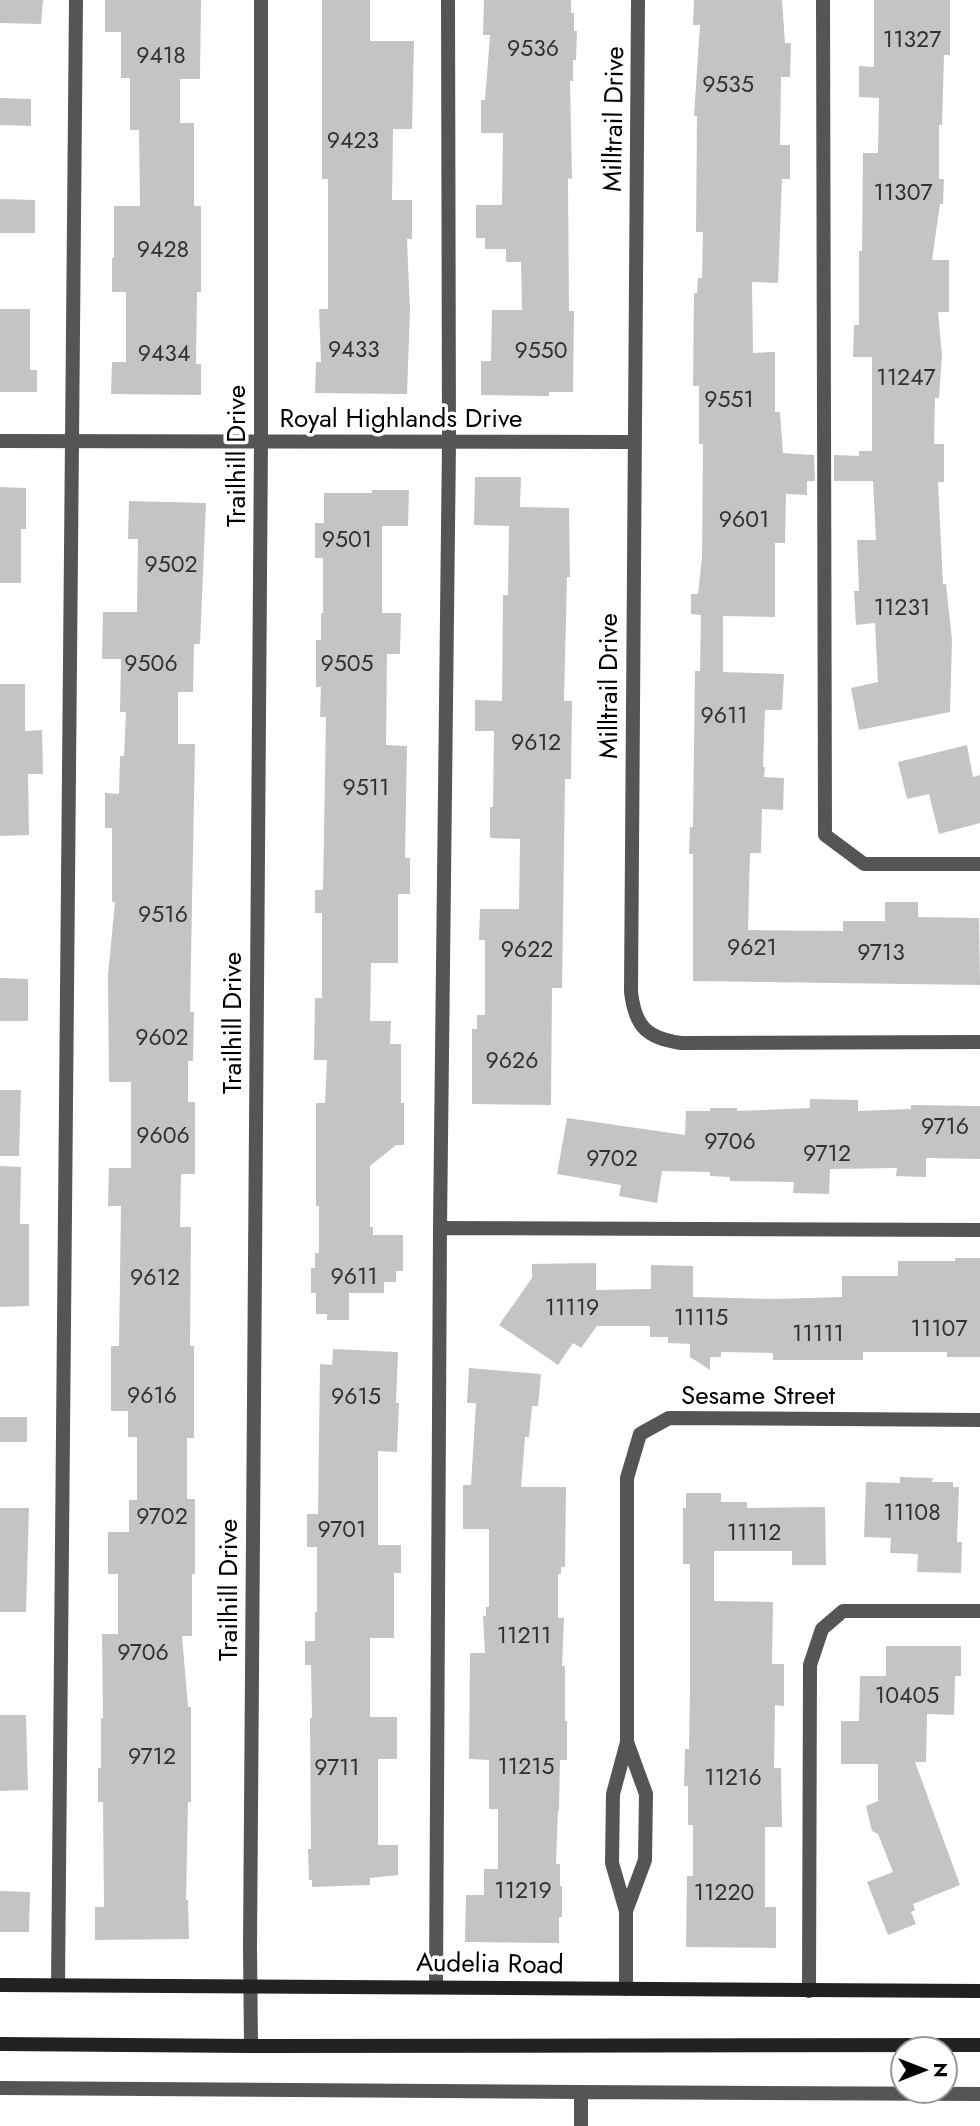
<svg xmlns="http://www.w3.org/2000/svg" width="980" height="2126" viewBox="0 0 980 2126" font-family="Jost,sans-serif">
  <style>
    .building { fill: #c4c4c4 }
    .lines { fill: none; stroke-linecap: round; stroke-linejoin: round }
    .service { stroke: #555; stroke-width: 14 }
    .minor { stroke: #555; stroke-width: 14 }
    .secondary { stroke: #222; stroke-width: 14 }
    .labels { text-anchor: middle; stroke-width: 7; stroke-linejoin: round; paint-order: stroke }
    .number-label { font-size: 23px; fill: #313131 }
    .street-label { font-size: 26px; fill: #000; stroke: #fff }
  </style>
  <rect width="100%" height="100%" fill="#fff"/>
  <!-- building -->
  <g class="building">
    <path d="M 0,0 L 43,0 L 41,24 L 0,23 Z"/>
    <path d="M 105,0 L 201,0 L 200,79 L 180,79 L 180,123 L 194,123 L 194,206 L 201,206 L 201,292 L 197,292 L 196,364 L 201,364 L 201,395 L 111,394 L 112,362 L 126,362 L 126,292 L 112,292 L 112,258 L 114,258 L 114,206 L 140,206 L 139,130 L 130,130 L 130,78 L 121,78 L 121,32 L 105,32 Z"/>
    <path d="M 322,0 L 370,0 L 370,41 L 414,41 L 412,129 L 393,129 L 392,200 L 412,200 L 412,239 L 407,239 L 410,310 L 407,394 L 315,393 L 316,362 L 321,362 L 319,309 L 328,309 L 328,179 L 322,179 Z"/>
    <path d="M 484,0 L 571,0 L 571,13 L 574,13 L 574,31 L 577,31 L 576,60 L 573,60 L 573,81 L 570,81 L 572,179 L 568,178 L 569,311 L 574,311 L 573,392 L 549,392 L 549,396 L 481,395 L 481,361 L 491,361 L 492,310 L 522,310 L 521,262 L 506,262 L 506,249 L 485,249 L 485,238 L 476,238 L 476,205 L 502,205 L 503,133 L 481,133 L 481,100 L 485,100 L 490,35 L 483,35 Z"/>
    <path d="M 694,0 L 782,0 L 785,43 L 791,43 L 790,77 L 781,77 L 780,145 L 790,145 L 790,179 L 782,179 L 778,283 L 752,282 L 753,353 L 775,352 L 775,412 L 780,412 L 783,453 L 814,455 L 815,481 L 807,481 L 807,495 L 786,494 L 785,543 L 775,543 L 775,617 L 723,616 L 723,672 L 784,674 L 782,710 L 765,710 L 763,767 L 765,767 L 764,777 L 784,778 L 783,810 L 762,809 L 761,853 L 750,853 L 748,930 L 843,931 L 843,921 L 885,921 L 885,902 L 918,902 L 918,917 L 979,918 L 980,985 L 693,981 L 693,854 L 689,854 L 690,827 L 693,827 L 693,823 L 695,671 L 700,671 L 701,615 L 691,614 L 691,594 L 698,594 L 702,557 L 703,444 L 699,444 L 699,386 L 693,386 L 694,293 L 697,293 L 698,278 L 702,278 L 703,232 L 696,232 L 697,116 L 694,116 L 700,25 L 693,25 Z"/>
    <path d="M 874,0 L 950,0 L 950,55 L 944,55 L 942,125 L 939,125 L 939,179 L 944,179 L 943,204 L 940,204 L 932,260 L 949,260 L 949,312 L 938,312 L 942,355 L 939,398 L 935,398 L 934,444 L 944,444 L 944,482 L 938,482 L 943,584 L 946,584 L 952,640 L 950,712 L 859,730 L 851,688 L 878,682 L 875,623 L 856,625 L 854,591 L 859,591 L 857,540 L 876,540 L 873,481 L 834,481 L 834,455 L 859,456 L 859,451 L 872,451 L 872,357 L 853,357 L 854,325 L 859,325 L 859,251 L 862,251 L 863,153 L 878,153 L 879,98 L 859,97 L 859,66 L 874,67 Z"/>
    <path d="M 0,98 L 31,99 L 31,126 L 0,125 Z"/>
    <path d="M 0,199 L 35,200 L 35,233 L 0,233 Z"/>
    <path d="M 0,309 L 30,309 L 30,370 L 37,370 L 37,392 L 0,392 Z"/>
    <path d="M 475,477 L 521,477 L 520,507 L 569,508 L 570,577 L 567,577 L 564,701 L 572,701 L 571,779 L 565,779 L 562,988 L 552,988 L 551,1105 L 472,1104 L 472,1029 L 477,1029 L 477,1015 L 485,1015 L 485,940 L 479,940 L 480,909 L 519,909 L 520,839 L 490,838 L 490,807 L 493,807 L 494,731 L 475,731 L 475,700 L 502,701 L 503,595 L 508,595 L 509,526 L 474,525 Z"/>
    <path d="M 0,487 L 26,488 L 26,529 L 21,529 L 21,583 L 0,583 Z"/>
    <path d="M 372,490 L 409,490 L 408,526 L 382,526 L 382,613 L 401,613 L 400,654 L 387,654 L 386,745 L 407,746 L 405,858 L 410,858 L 410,894 L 398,894 L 398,963 L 371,963 L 370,1021 L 391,1021 L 390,1044 L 401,1044 L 401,1103 L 404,1103 L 404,1145 L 396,1145 L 370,1166 L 370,1227 L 373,1227 L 373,1235 L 403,1235 L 403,1271 L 396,1271 L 396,1282 L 384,1282 L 384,1293 L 349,1293 L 349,1320 L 327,1320 L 327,1314 L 316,1314 L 316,1293 L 311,1293 L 311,1268 L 315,1268 L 315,1253 L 319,1253 L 319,1206 L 316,1206 L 316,1103 L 325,1103 L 327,1060 L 314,1060 L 315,998 L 322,998 L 322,913 L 315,913 L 315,890 L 323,890 L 326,717 L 320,717 L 321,687 L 316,687 L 316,640 L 321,640 L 321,613 L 323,613 L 323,558 L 315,558 L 315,523 L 324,523 L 324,493 L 372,493 Z"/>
    <path d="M 129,501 L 206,503 L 200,644 L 194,644 L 193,692 L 178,692 L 178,744 L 195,744 L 190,1012 L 194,1012 L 193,1061 L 188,1061 L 188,1102 L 195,1102 L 195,1174 L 181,1174 L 180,1227 L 191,1227 L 190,1346 L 194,1346 L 194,1438 L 187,1438 L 187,1499 L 195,1499 L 195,1574 L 192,1574 L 192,1636 L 182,1636 L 188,1707 L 191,1707 L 191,1802 L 188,1802 L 186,1900 L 188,1900 L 189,1939 L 95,1940 L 95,1907 L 104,1907 L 103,1802 L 98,1802 L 98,1768 L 101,1768 L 101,1718 L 103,1718 L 102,1634 L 118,1634 L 118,1574 L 108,1574 L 108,1532 L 129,1532 L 129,1500 L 137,1500 L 137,1437 L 128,1437 L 128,1411 L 111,1411 L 111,1346 L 119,1346 L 121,1206 L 108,1206 L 109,1168 L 131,1168 L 131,1082 L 109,1082 L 108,975 L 115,902 L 112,902 L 112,828 L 105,828 L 105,793 L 119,794 L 120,756 L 124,756 L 126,712 L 120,712 L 121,659 L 102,659 L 103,612 L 137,612 L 138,539 L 128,539 Z"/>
    <path d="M 0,684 L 25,684 L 25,731 L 42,730 L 43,774 L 28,774 L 29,835 L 0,836 Z"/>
    <path d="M 967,745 L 973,777 L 980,775 L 980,823 L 939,834 L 929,794 L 907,799 L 898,762 Z"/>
    <path d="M 0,978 L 28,979 L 28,1021 L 0,1021 Z"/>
    <path d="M 0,1090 L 21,1090 L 19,1156 L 0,1156 Z"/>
    <path d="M 810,1099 L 858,1100 L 858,1111 L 911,1109 L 911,1105 L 980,1106 L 980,1159 L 926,1158 L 926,1177 L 896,1176 L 897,1168 L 830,1169 L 829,1194 L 793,1193 L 794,1182 L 730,1181 L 730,1177 L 710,1176 L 710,1172 L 662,1171 L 657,1203 L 619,1196 L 621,1185 L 557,1174 L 567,1118 L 685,1135 L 686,1111 L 710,1111 L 710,1108 L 737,1108 L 737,1111 L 810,1108 Z"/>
    <path d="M 0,1166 L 21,1167 L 20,1224 L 29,1224 L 29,1306 L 0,1307 Z"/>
    <path d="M 955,1258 L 980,1258 L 980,1357 L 947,1357 L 947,1352 L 863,1352 L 863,1360 L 773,1360 L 773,1353 L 721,1352 L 721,1357 L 710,1357 L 710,1370 L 690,1357 L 690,1344 L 668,1343 L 668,1337 L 650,1337 L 650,1326 L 597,1326 L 581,1348 L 573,1343 L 558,1365 L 499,1325 L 532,1278 L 532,1264 L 596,1263 L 596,1290 L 651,1289 L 651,1265 L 693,1266 L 693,1297 L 773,1299 L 842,1297 L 842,1276 L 898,1276 L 898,1261 L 955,1261 Z"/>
    <path d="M 333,1349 L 398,1352 L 396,1403 L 399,1403 L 397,1452 L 378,1451 L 378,1545 L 401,1545 L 401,1573 L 394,1573 L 394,1638 L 370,1638 L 370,1717 L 397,1717 L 397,1759 L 378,1759 L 378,1845 L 398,1845 L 398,1875 L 370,1878 L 370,1885 L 312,1887 L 312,1880 L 309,1880 L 308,1849 L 311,1849 L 310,1718 L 312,1718 L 311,1665 L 305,1665 L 305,1641 L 315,1641 L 315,1612 L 317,1612 L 317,1547 L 307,1547 L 307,1514 L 318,1514 L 320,1364 L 332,1365 Z"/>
    <path d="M 469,1368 L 541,1374 L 538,1406 L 532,1406 L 529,1437 L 525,1437 L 521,1487 L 566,1487 L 565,1567 L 561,1567 L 561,1574 L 558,1574 L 558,1618 L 564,1618 L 562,1666 L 565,1666 L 565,1721 L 567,1721 L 567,1760 L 560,1760 L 559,1810 L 558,1810 L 556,1864 L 560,1864 L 560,1886 L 562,1886 L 562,1917 L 559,1917 L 559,1943 L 465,1942 L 466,1895 L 484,1895 L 484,1869 L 498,1869 L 498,1809 L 489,1809 L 489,1760 L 469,1759 L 470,1653 L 485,1653 L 483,1616 L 486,1616 L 486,1607 L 489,1607 L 489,1529 L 463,1529 L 463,1485 L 471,1485 L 476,1403 L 467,1403 Z"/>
    <rect x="0" y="1417" width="27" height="25"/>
    <path d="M 900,1477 L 933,1478 L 932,1482 L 953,1482 L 953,1487 L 959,1487 L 957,1542 L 962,1542 L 961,1573 L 917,1572 L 918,1554 L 890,1553 L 891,1538 L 864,1537 L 866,1482 L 900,1483 Z"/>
    <path d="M 686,1493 L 721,1493 L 721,1502 L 747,1502 L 747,1508 L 825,1507 L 826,1565 L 792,1565 L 792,1551 L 714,1551 L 714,1601 L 773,1602 L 772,1664 L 784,1664 L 784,1706 L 775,1705 L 774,1768 L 781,1768 L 782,1827 L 765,1827 L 765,1907 L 776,1907 L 776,1948 L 686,1947 L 687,1876 L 693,1876 L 693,1825 L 688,1825 L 688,1786 L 684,1786 L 685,1749 L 689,1749 L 690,1689 L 690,1564 L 683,1564 L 683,1508 L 686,1508 Z"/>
    <path d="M 0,1508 L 29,1508 L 26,1612 L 0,1612 Z"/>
    <path d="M 886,1646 L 961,1646 L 961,1676 L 955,1676 L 954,1715 L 927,1714 L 926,1762 L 915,1762 L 960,1885 L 913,1904 L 915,1910 L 911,1912 L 916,1924 L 888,1935 L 867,1882 L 893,1872 L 878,1834 L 872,1831 L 866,1806 L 878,1801 L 878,1764 L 841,1764 L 841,1721 L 859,1721 L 860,1676 L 886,1676 Z"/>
    <path d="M 0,1715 L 26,1715 L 28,1790 L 0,1791 Z"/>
    <path d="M 0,1891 L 30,1892 L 29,1932 L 0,1932 Z"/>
  </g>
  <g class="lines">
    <!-- service -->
    <g class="service">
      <path d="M 823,0 L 825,835 L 864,864 L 980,864"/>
      <path d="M 440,1228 L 449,442 L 448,0"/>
      <path d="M 58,1985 L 76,0"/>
      <path d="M 436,1986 L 440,1228 L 980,1230"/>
      <path d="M 809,1991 L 810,1665 L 822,1629 L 843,1611 L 980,1611"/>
      <path d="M 0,2088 L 581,2092"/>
      <path d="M 581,2126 L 581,2092 L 980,2094"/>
    </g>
    <!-- minor -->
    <g class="minor">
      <path d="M 638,0 L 631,992 C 635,1026 646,1038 681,1043 L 980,1042"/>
      <path d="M 0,441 L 634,442"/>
      <path d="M 626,1911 L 645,1860 L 646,1794 L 627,1742"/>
      <path d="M 626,1989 L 626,1911 L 612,1863 L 613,1794 L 627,1742 L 627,1478 L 640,1434 L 669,1418 L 980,1420"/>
      <path d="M 251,2046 L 250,1947 L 261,442 L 261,0"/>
    </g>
    <!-- secondary -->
    <g class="secondary">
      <path d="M 0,1985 L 980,1991"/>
      <path d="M 0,2044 L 251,2046 L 980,2045"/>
    </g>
  </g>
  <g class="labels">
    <!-- number labels -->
    <g class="number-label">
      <text x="912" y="47">11327</text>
      <text x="533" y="56">9536</text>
      <text x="161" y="63">9418</text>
      <text x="728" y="92">9535</text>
      <text x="353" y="148">9423</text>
      <text x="903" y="200">11307</text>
      <text x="163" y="257">9428</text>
      <text x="354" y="357">9433</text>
      <text x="541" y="358">9550</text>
      <text x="164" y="361">9434</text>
      <text x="906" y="385">11247</text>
      <text x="729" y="407">9551</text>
      <text x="744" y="527">9601</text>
      <text x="347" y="547">9501</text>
      <text x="171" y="572">9502</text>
      <text x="902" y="615">11231</text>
      <text x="151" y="671">9506</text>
      <text x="347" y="671">9505</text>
      <text x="724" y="723">9611</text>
      <text x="536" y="750">9612</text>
      <text x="366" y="795">9511</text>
      <text x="163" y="922">9516</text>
      <text x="752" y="955">9621</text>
      <text x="527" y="957">9622</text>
      <text x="881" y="960">9713</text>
      <text x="162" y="1045">9602</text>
      <text x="512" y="1068">9626</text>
      <text x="945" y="1134">9716</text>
      <text x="163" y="1143">9606</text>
      <text x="730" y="1149">9706</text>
      <text x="827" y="1161">9712</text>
      <text x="612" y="1166">9702</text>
      <text x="354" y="1284">9611</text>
      <text x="155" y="1285">9612</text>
      <text x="572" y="1315">11119</text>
      <text x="701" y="1325">11115</text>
      <text x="939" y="1336">11107</text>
      <text x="818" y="1341">11111</text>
      <text x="152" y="1403">9616</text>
      <text x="356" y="1404">9615</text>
      <text x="912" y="1520">11108</text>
      <text x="162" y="1524">9702</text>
      <text x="342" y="1537">9701</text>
      <text x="754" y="1540">11112</text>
      <text x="524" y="1643">11211</text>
      <text x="143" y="1660">9706</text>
      <text x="907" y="1703">10405</text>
      <text x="152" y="1764">9712</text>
      <text x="526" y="1774">11215</text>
      <text x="337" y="1775">9711</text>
      <text x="733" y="1785">11216</text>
      <text x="523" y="1898">11219</text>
      <text x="724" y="1900">11220</text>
    </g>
    <!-- street labels -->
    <g class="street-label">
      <text transform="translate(613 119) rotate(-89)" y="9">Milltrail Drive</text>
      <text x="401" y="427">Royal Highlands Drive</text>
      <text transform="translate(236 456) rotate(-90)" y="9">Trailhill Drive</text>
      <text transform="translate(608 686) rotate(-90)" y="9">Milltrail Drive</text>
      <text transform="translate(232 1023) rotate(-90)" y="9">Trailhill Drive</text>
      <text x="758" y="1404">Sesame Street</text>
      <text transform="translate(228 1590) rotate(-90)" y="9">Trailhill Drive</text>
      <text transform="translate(490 1963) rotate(1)" y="9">Audelia Road</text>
    </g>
  </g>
  <!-- north arrow -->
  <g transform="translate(924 2070) rotate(90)"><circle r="33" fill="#ffffff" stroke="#999999" stroke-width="2"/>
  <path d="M0-5L12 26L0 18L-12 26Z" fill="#000000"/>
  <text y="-10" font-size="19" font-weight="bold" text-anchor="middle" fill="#000000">N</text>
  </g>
</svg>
